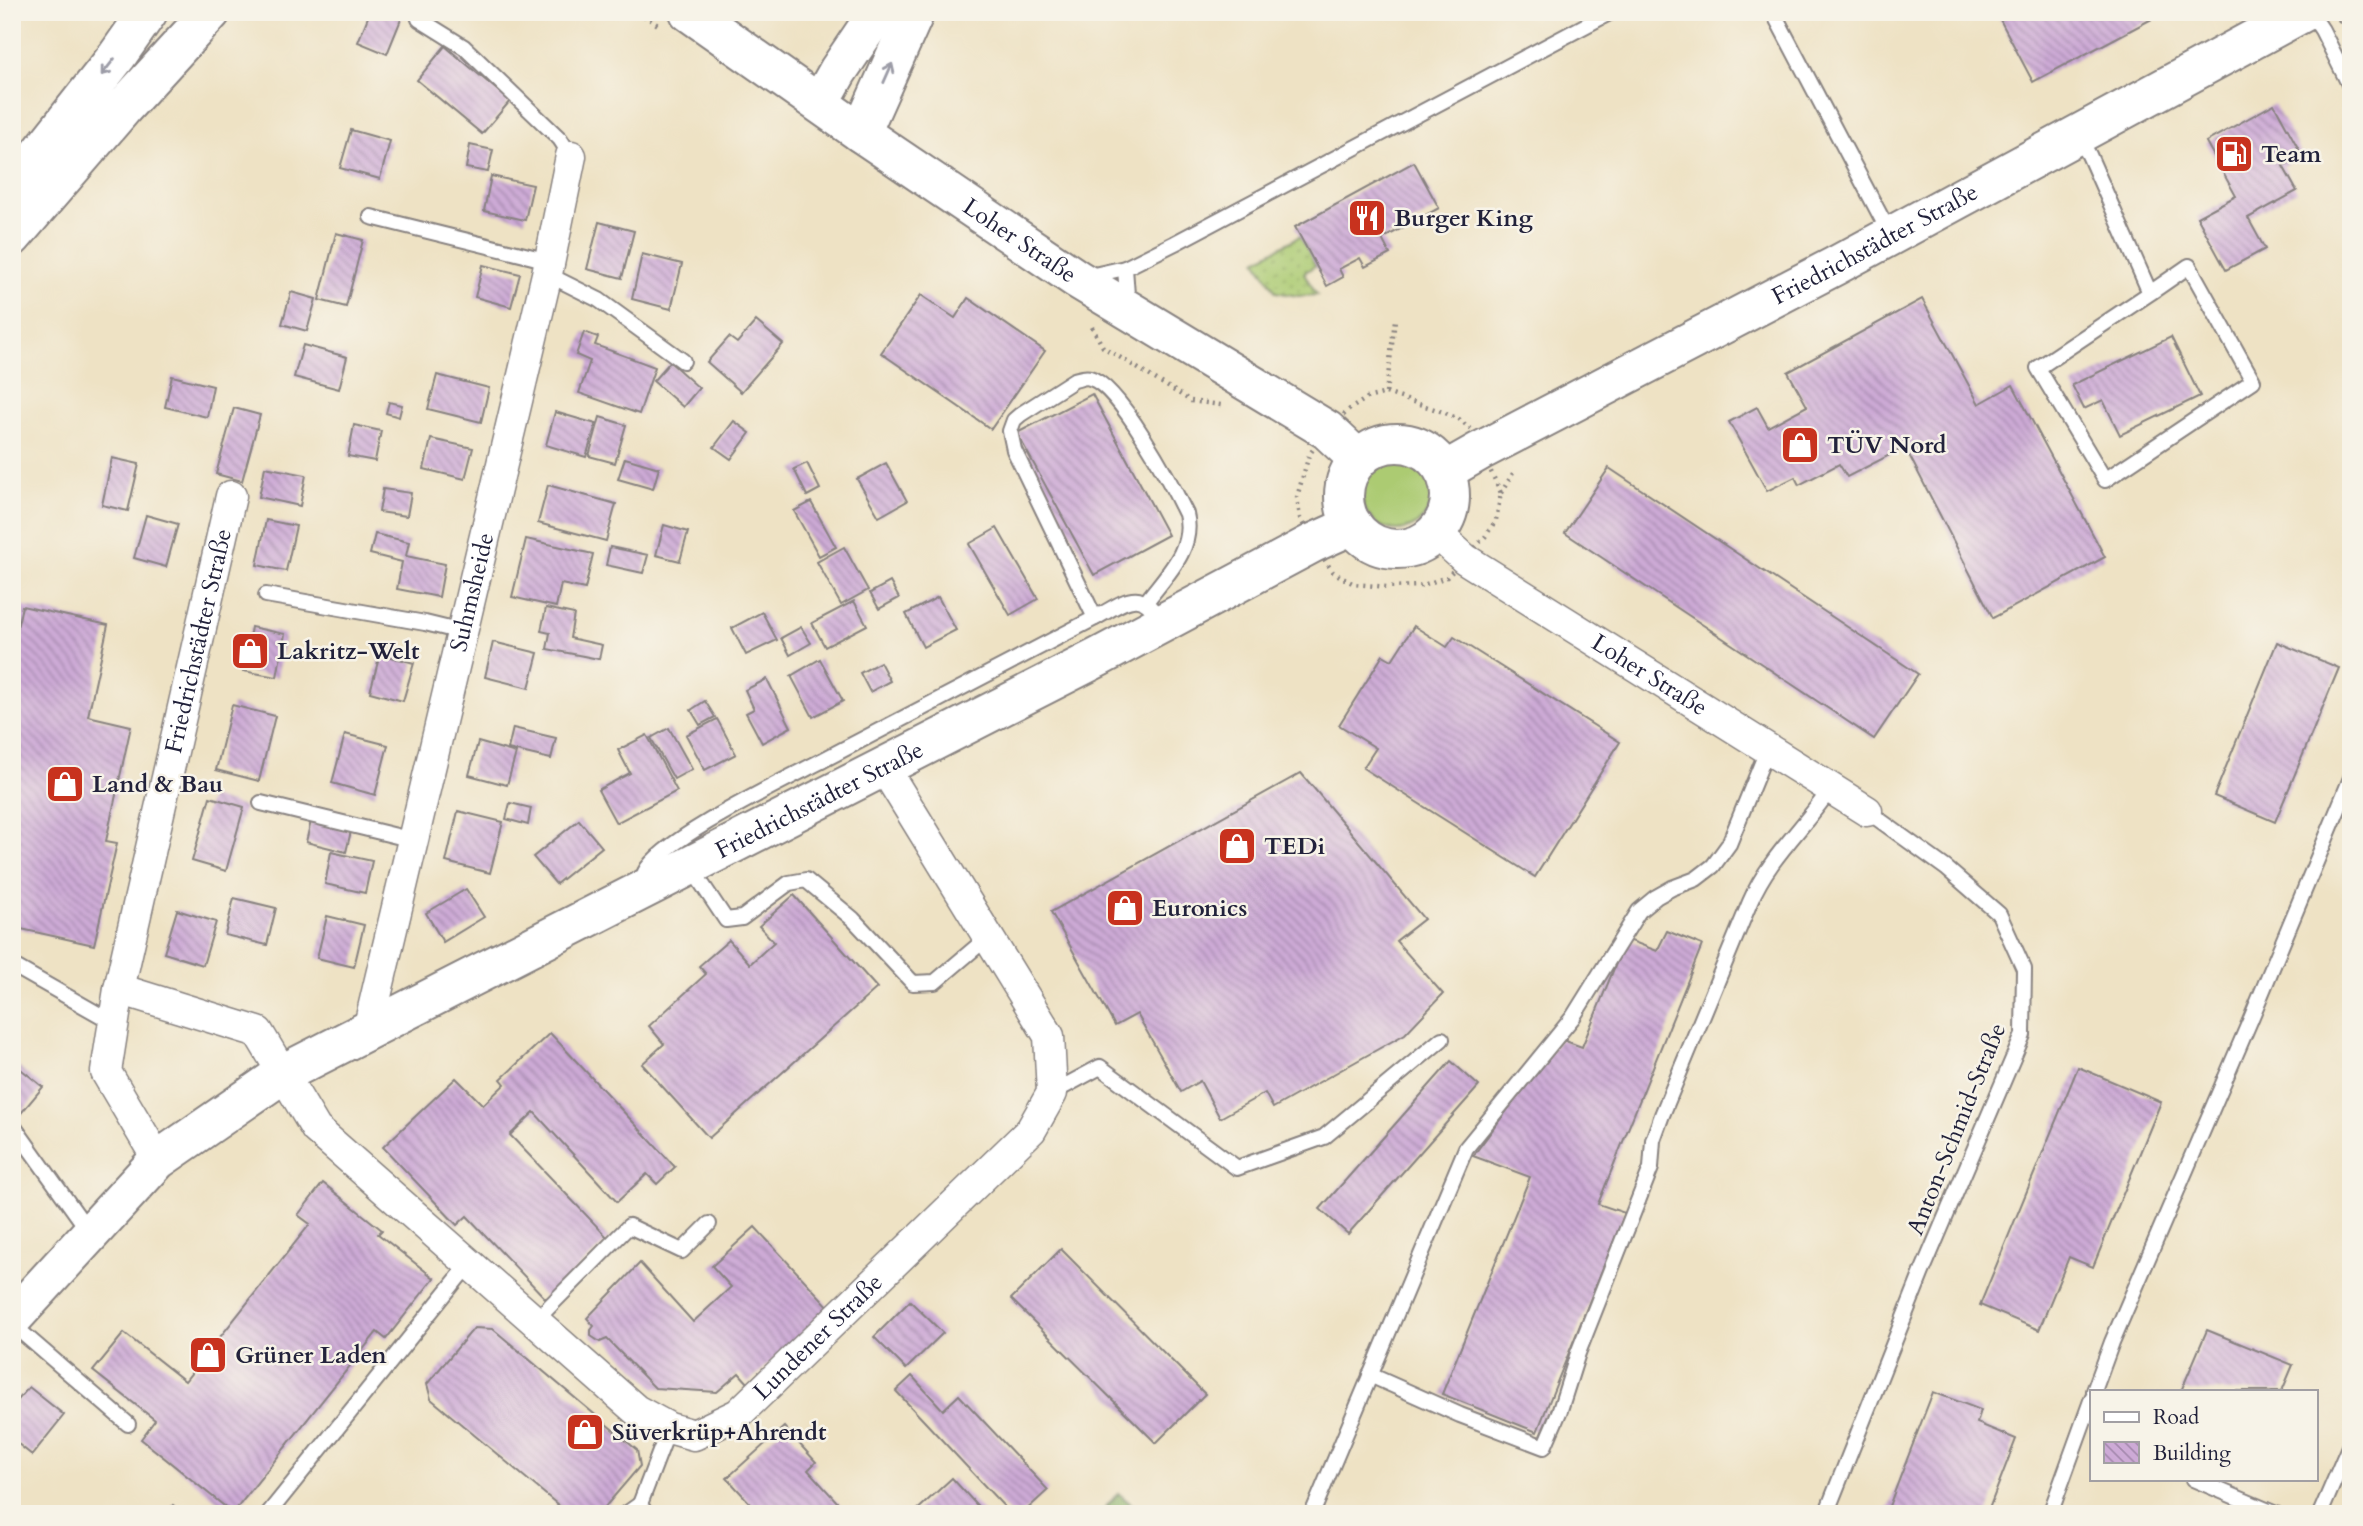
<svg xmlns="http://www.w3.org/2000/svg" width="2363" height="1526" viewBox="0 0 2363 1526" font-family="Cardo,serif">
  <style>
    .grass { fill: #accb72; stroke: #677656; stroke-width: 2 }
    .forest { fill: url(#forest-firs); stroke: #566850; stroke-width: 2 }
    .park { fill: url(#park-dots); stroke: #677656; stroke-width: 2 }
    .building { fill: url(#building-back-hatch) }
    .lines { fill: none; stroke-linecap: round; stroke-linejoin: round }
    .lane-casing { stroke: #888280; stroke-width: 18 }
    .street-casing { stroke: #888280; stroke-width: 33 }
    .secondary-casing { stroke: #888280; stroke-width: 42 }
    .primary-casing { stroke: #888280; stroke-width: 42 }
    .path { stroke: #888280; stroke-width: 4.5; stroke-dasharray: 2 5; stroke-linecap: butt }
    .lane { stroke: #fff; stroke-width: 14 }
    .street { stroke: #fff; stroke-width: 30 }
    .secondary { stroke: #fff; stroke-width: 38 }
    .primary { stroke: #fff; stroke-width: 38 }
    .oneway { stroke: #9c9ca7 }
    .labels { text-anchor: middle; stroke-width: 5; stroke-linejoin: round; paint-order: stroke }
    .poi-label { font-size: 24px; font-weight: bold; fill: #22223b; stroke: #f7f3e8; text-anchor: start }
    .street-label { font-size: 24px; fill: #22223b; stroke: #f7f3e8 }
  </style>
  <defs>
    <pattern id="forest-firs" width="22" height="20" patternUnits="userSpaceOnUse" patternTransform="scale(1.75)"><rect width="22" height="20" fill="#89af64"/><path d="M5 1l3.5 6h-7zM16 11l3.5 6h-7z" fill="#708e54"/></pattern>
    <pattern id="park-dots" width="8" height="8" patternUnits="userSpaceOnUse" patternTransform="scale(1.75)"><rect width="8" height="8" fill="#accb72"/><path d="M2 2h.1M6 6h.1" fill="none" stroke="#94ae64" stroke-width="1.8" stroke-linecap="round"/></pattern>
    <pattern id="building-back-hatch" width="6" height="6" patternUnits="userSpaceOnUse" patternTransform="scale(1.75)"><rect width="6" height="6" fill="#cdaad6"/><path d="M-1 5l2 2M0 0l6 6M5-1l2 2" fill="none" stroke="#a68aaf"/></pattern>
  </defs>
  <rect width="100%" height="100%" fill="#f7f3e8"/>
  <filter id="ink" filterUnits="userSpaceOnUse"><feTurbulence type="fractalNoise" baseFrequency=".0143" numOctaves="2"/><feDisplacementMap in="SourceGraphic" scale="14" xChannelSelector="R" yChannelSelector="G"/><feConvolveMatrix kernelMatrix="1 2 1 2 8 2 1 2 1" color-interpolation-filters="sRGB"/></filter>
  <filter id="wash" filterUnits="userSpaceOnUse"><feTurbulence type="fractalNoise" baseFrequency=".00686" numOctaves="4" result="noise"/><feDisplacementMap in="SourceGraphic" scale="28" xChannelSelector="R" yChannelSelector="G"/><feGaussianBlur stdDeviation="1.57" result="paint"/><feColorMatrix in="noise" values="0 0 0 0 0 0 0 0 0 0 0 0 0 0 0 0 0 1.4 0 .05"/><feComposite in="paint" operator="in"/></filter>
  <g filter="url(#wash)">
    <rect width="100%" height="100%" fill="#eee2c4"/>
    <!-- grass -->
    <circle class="grass" cx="1397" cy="495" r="35"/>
    <!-- forest -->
    <path class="forest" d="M 1118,1493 L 1143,1514 L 1100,1514 Z"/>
    <!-- park -->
    <path class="park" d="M 1300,236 L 1316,265 L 1304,273 L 1317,295 L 1298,296 L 1276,292 L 1256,260 Z"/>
    <g id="blocks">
      <!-- building -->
      <g class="building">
        <path d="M 370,12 L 391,12 L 402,17 L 387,54 L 358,42 Z"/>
        <path d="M 1996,12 L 2165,12 L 2033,82 Z"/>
        <path d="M 445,46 L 510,101 L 482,134 L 417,80 Z"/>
        <path d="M 2274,104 L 2302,155 L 2283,166 L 2297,191 L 2248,218 L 2265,249 L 2226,270 L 2197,217 L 2236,196 L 2206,142 Z"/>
        <path d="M 351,130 L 390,141 L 380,179 L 340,168 Z"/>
        <path d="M 470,145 L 493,150 L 488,172 L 466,168 Z"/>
        <path d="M 1414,162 L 1439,208 L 1382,239 L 1390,254 L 1365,267 L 1360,258 L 1339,269 L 1343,277 L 1327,286 L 1295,227 Z"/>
        <path d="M 491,176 L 533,185 L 525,220 L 484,211 Z"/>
        <path d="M 599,222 L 634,231 L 622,278 L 587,269 Z"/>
        <path d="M 336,233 L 363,240 L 346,307 L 319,300 Z"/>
        <path d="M 642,254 L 682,264 L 671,309 L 632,299 Z"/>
        <path d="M 483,265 L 520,274 L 511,307 L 475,297 Z"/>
        <path d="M 291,292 L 316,299 L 307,331 L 282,324 Z"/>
        <path d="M 921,295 L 955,318 L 968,298 L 1045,351 L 991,429 L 881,353 Z"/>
        <path d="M 1922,299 L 1979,404 L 2013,385 L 2105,557 L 1993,618 L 1905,447 L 1847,477 L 1839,464 L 1799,485 L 1795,477 L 1767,491 L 1729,422 L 1757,407 L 1768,427 L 1807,406 L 1788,372 Z"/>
        <path d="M 756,321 L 783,344 L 741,392 L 707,362 L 729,337 L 737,343 Z"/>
        <path d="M 584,332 L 598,337 L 595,345 L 655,367 L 639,414 L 579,393 L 590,361 L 576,355 Z"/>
        <path d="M 2171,337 L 2200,396 L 2120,435 L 2103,400 L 2084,409 L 2072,385 Z"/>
        <path d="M 303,345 L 347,357 L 339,389 L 294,377 Z"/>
        <path d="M 670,362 L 699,388 L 683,407 L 653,381 Z"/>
        <path d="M 437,375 L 489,388 L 481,422 L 428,409 Z"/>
        <path d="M 172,376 L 213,386 L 207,417 L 165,407 Z"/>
        <path d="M 1092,394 L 1168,535 L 1094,575 L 1017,433 Z"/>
        <path d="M 389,402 L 402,405 L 399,417 L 386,413 Z"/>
        <path d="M 234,408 L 260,415 L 242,481 L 216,474 Z"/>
        <path d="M 555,412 L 596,424 L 586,457 L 546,445 Z"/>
        <path d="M 600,417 L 626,425 L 615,463 L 589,456 Z"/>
        <path d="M 734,421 L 750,433 L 731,459 L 714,447 Z"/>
        <path d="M 354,425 L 381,431 L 375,461 L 348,456 Z"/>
        <path d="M 431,439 L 473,448 L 465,479 L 424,469 Z"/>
        <path d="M 112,458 L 139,464 L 128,511 L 102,505 Z"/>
        <path d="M 625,458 L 659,468 L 653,489 L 618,479 Z"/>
        <path d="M 807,463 L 820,489 L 807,496 L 794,469 Z"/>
        <path d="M 886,463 L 907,501 L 879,517 L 857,479 Z"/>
        <path d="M 265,467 L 306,475 L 300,506 L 259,497 Z"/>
        <path d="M 1609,468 L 1918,674 L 1874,739 L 1565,533 Z"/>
        <path d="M 548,485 L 616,504 L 606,541 L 538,523 Z"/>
        <path d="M 383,489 L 411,493 L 407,516 L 379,512 Z"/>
        <path d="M 811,502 L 836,547 L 819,556 L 794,511 Z"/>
        <path d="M 146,515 L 178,524 L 166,567 L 134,558 Z"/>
        <path d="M 266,520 L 296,526 L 286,571 L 257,565 Z"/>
        <path d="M 664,525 L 688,532 L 680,561 L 656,555 Z"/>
        <path d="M 997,528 L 1038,599 L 1010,615 L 969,544 Z"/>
        <path d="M 375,534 L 409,542 L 406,556 L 445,564 L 439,597 L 397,589 L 402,562 L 370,554 Z"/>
        <path d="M 526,539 L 593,554 L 585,589 L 561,584 L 556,607 L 512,597 Z"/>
        <path d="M 610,547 L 648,555 L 643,573 L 606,565 Z"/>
        <path d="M 844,547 L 868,590 L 841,605 L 817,562 Z"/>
        <path d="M 890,582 L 899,598 L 879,609 L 870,593 Z"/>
        <path d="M 938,597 L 956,630 L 923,647 L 906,614 Z"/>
        <path d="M 854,601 L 867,625 L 825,647 L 812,623 Z"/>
        <path d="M 22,606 L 108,625 L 88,716 L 131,726 L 106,841 L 117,843 L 94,945 L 12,927 L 12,651 Z"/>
        <path d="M 546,608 L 574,614 L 570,638 L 602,645 L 599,659 L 547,649 L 550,633 L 541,631 Z"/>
        <path d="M 762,612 L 777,640 L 746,655 L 732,628 Z"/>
        <path d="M 1414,626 L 1447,647 L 1454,637 L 1620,742 L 1535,877 L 1363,768 L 1376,748 L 1339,725 L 1383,655 L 1392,660 Z"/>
        <path d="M 251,627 L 285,634 L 277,677 L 243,671 Z"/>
        <path d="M 801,627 L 811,643 L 790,655 L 781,638 Z"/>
        <path d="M 493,642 L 538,653 L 529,688 L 485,677 Z"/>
        <path d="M 2277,642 L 2339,668 L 2275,822 L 2214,796 Z"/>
        <path d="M 380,654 L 414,663 L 403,701 L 370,692 Z"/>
        <path d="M 820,659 L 843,701 L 813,717 L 791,676 Z"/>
        <path d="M 880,662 L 890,681 L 870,692 L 860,673 Z"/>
        <path d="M 767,679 L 791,727 L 762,743 L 746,713 L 754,709 L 745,690 Z"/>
        <path d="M 705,701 L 715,717 L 700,725 L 691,710 Z"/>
        <path d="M 232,705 L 275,716 L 259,781 L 216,770 Z"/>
        <path d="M 717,719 L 736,754 L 705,770 L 686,735 Z"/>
        <path d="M 513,728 L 556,738 L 551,759 L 508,749 Z"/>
        <path d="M 669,728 L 692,769 L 674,779 L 651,738 Z"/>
        <path d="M 345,734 L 388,745 L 375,795 L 332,783 Z"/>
        <path d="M 647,735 L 677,791 L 616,823 L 598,790 L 630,773 L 618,750 Z"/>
        <path d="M 478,742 L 516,753 L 507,785 L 469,775 Z"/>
        <path d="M 1301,773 L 1424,919 L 1396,941 L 1443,994 L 1405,1034 L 1273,1108 L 1265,1093 L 1220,1118 L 1200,1081 L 1181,1092 L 1137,1014 L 1115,1026 L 1051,912 Z"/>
        <path d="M 210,797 L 244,807 L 226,871 L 192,861 Z"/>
        <path d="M 510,803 L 531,808 L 528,825 L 506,819 Z"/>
        <path d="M 458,811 L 503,822 L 490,873 L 446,862 Z"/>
        <path d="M 579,820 L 602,847 L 556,884 L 533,857 Z"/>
        <path d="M 311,821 L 351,831 L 346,852 L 306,842 Z"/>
        <path d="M 331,852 L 372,861 L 365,893 L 325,884 Z"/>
        <path d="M 466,889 L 484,917 L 443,942 L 426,913 Z"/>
        <path d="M 794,895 L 877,988 L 709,1138 L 642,1064 L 664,1044 L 649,1026 L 706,974 L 699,966 L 729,940 L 750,964 L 774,942 L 759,926 Z"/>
        <path d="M 234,898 L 276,908 L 267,945 L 225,935 Z"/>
        <path d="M 177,910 L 216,922 L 203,965 L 164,953 Z"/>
        <path d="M 327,916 L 364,925 L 354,967 L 317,958 Z"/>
        <path d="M 1667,931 L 1702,945 L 1598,1204 L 1625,1213 L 1537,1432 L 1442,1394 L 1530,1177 L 1473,1156 L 1560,1039 L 1582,1047 L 1626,939 L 1657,951 Z"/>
        <path d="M 550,1033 L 675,1167 L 657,1184 L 647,1174 L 617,1202 L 534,1112 L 510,1135 L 609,1239 L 546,1299 L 467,1216 L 457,1225 L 383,1147 L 456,1078 L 483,1105 L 505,1084 L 501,1079 Z"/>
        <path d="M 1451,1061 L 1479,1086 L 1348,1234 L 1320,1209 Z"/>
        <path d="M 12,1062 L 43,1087 L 12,1124 Z"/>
        <path d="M 2078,1067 L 2161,1102 L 2093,1267 L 2069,1257 L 2039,1330 L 1980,1305 Z"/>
        <path d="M 323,1183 L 382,1230 L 378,1234 L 434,1278 L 386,1339 L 377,1332 L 233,1513 L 141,1439 L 155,1420 L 93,1371 L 124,1333 L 185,1381 L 310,1224 L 298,1215 Z"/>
        <path d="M 755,1227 L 830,1308 L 748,1383 L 739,1373 L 717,1392 L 655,1388 L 607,1339 L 600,1342 L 591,1336 L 591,1330 L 594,1326 L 587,1318 L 640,1263 L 693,1322 L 731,1287 L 712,1266 Z"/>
        <path d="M 1061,1249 L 1205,1394 L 1156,1443 L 1011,1299 Z"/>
        <path d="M 910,1301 L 943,1333 L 906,1369 L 874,1337 Z"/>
        <path d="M 474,1328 L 493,1329 L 637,1450 L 640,1466 L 599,1514 L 569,1514 L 431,1399 L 427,1384 Z"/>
        <path d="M 2207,1330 L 2293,1365 L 2282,1391 L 2181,1391 Z"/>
        <path d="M 912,1376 L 943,1410 L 959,1395 L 1048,1490 L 1022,1514 L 1011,1514 L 896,1391 Z"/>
        <path d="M 29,1387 L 64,1415 L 32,1455 L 12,1439 L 12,1407 Z"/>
        <path d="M 1933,1392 L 1981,1410 L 1977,1423 L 2016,1439 L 1987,1514 L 1886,1514 Z"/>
        <path d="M 784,1427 L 816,1462 L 808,1470 L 848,1514 L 760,1514 L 727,1478 Z"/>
        <path d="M 952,1478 L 985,1514 L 913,1514 Z"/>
        <path d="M 173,1505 L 184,1514 L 166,1514 Z"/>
      </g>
    </g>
  </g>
  <g filter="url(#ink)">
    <use href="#blocks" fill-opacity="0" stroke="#888280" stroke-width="2"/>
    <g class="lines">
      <defs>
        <g id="lane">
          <path d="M 1773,12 L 1890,234"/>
          <path d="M 2310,12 L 2322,30 L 2351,88"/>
          <path d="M 419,19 L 464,47 L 560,139 L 571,156"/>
          <path d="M 2078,136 L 2089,155 L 2150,293 L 2038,368 L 2105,480 L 2253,381 L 2189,266 L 2150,293"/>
          <path d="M 371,217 L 549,261"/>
          <path d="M 1125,268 L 1127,295 L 1131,304"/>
          <path d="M 547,274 L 599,300 L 683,361"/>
          <path d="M 1085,277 L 1125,268 L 1175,243 L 1611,12"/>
          <path d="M 266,595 L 425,623 L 462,632"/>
          <path d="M 1095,618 L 1014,450 L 1010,431 L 1014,420 L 1021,414 L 1074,380 C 1079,379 1085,376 1090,378 C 1119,385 1172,485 1186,514 C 1195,549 1166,575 1146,602"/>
          <path d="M 261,803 L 413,840"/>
          <path d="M 690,866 L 726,920 L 742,918 L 789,883 L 806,880 L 853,919 L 913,983 L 935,982 L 988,937"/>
          <path d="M 649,884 L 645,872 C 661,839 788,779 825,759 C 915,712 1005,665 1095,618 C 1125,602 1140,585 1161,622"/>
          <path d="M 12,965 L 114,1023"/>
          <path d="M 1052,1093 L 1100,1067 L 1237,1168 L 1324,1137 L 1442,1039"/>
          <path d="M 12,1124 L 90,1233"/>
          <path d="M 535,1321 L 629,1226 L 682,1251 L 709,1224"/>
          <path d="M 12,1324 L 128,1424"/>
          <path d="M 1370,1375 L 1460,1415 L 1544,1447 L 1560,1410 L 1578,1353 L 1651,1168 L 1653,1140 L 1662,1115 L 1750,902 C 1769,857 1804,828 1831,788"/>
          <path d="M 2094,1391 L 2112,1342 L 2250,1021 L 2351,778"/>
          <path d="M 2193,1479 L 2276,1514"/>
          <path d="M 268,1514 L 469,1264"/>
          <path d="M 626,1514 L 640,1504"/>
          <path d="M 646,1514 L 640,1504 L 669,1428"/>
          <path d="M 1312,1514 L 1466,1148 L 1573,1017 L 1639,911 L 1656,897 L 1672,888 L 1696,879 L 1713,866 L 1729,844 L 1768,748"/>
          <path d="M 1826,1514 L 1922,1272 L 2023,1035 L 2024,969 L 1999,914 L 1946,868 L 1867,811"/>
          <path d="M 2050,1514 L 2092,1398"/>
          <path d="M 2320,1514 L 2351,1442"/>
        </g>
        <g id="street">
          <path id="s1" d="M 1436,533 L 1465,559 L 1867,811"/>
          <path id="s2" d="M 119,989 L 231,496"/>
          <path id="s3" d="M 368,1030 L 547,274 L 571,156"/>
          <path id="s4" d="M 158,1160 L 106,1072 L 119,989 L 258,1032 L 316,1129 L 636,1410 L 669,1428 L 694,1435 L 738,1414 L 1031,1130 L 1052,1093 L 1049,1036 L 883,766"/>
        </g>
        <g id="secondary">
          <path id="s5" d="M 689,12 L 861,133 L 1077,279 L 1327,430 L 1358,459"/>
          <circle cx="1397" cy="496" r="53"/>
          <path id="s6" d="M 1445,471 L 1480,451 L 1835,266 L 2304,12"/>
          <path id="s7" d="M 12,1319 L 158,1160 L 284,1073 L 1099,657 L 1313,543 L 1353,525"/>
        </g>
        <g id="primary">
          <path d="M 820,103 L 838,71 L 878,12"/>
          <path d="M 861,133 L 915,12"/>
          <path d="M 12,189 L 117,56 L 148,12"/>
          <path d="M 12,237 L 123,108 L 211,12"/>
        </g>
      </defs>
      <!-- lane casing -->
      <use href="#lane" class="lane-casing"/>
      <!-- street casing -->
      <use href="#street" class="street-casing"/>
      <!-- secondary casing -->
      <use href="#secondary" class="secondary-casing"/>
      <!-- primary casing -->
      <use href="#primary" class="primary-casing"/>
      <!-- path -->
      <g class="path">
        <path d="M 638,12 L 661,27"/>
        <path d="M 2338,22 L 2351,15"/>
        <path d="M 1092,327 L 1103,347 L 1191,401 L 1221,405"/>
        <path d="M 1386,393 L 1443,412 L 1459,419 L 1471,429 L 1501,493 L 1496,520 L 1485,537 L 1447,577 L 1420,586 L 1387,587 L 1354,584 L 1343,578 L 1333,572 L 1313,543 L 1300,518 L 1297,497 L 1309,455 L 1327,430 L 1350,409 L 1367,398 Z"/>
        <path d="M 1386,393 L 1395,320"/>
        <path d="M 1501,493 L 1515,470"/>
      </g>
      <!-- lane -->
      <use href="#lane" class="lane"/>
      <!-- street -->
      <use href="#street" class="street"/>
      <!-- secondary -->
      <use href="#secondary" class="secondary"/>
      <!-- primary -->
      <use href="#primary" class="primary"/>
    </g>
    <!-- one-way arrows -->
    <defs><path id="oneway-shaft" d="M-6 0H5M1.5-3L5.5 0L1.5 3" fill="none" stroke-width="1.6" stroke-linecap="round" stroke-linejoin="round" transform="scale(1.75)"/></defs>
    <g class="oneway">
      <use href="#oneway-shaft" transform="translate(108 67) rotate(128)"/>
      <use href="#oneway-shaft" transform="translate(888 73) rotate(-66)"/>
    </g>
  </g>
  <!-- icons -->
  <defs>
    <symbol id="fuel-square" viewBox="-11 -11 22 22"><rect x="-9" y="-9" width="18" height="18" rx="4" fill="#c8321e" stroke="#f7f3e8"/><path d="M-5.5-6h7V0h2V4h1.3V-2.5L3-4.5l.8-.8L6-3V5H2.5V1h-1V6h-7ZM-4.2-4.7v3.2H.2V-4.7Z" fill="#fff"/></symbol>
    <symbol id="restaurant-square" viewBox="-11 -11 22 22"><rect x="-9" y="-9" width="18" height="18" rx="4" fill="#c8321e" stroke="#f7f3e8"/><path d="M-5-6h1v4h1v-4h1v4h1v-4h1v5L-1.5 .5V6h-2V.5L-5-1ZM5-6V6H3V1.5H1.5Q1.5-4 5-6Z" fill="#fff"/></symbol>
    <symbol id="shop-square" viewBox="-11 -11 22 22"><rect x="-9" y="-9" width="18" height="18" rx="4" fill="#c8321e" stroke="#f7f3e8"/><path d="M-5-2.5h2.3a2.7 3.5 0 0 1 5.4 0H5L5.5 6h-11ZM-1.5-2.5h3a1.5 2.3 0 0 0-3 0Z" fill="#fff"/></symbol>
  </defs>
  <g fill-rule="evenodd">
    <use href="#fuel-square" x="2212" y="132" width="44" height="44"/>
    <use href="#restaurant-square" x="1345" y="196" width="44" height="44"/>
    <use href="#shop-square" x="1778" y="423" width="44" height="44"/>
    <use href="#shop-square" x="228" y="629" width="44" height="44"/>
    <use href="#shop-square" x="43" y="762" width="44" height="44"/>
    <use href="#shop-square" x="1215" y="824" width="44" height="44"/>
    <use href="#shop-square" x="1103" y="886" width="44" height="44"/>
    <use href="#shop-square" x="186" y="1333" width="44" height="44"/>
    <use href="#shop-square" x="563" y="1410" width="44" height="44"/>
  </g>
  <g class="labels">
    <!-- poi labels -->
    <g class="poi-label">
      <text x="2261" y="162">Team</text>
      <text x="1394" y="226">Burger King</text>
      <text x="1827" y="453">TÜV Nord</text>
      <text x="277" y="659">Lakritz-Welt</text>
      <text x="92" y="792">Land &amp; Bau</text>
      <text x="1264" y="854">TEDi</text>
      <text x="1152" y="916">Euronics</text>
      <text x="235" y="1363">Grüner Laden</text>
      <text x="612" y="1440">Süverkrüp+Ahrendt</text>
    </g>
    <!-- street labels -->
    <g class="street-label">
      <text dy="8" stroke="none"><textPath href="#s5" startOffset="402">Loher Straße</textPath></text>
      <text dy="8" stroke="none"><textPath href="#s6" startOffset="486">Friedrichstädter Straße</textPath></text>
      <text dy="8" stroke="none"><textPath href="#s3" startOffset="450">Suhmsheide</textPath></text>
      <text dy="8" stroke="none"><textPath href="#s2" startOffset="357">Friedrichstädter Straße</textPath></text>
      <text dy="8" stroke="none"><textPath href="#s1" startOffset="257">Loher Straße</textPath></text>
      <text dy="8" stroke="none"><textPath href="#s7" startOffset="970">Friedrichstädter Straße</textPath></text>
      <text transform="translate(1956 1129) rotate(-68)" y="8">Anton-Schmid-Straße</text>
      <text dy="8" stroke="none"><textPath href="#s4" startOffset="1094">Lundener Straße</textPath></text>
    </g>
  </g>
  <!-- margin -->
  <rect width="2363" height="1526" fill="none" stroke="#f7f3e8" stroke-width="42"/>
  <!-- legend -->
  <rect x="2090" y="1390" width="228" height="91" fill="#f7f3e8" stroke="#a29fa3" stroke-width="2"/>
  <rect x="2104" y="1412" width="35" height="10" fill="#ffffff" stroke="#a29fa3" stroke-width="2"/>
  <text x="2153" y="1424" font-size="21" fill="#22223b">Road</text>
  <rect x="2104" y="1442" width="35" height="21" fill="url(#building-back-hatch)" stroke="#a29fa3" stroke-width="2"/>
  <text x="2153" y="1460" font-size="21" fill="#22223b">Building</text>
</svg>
